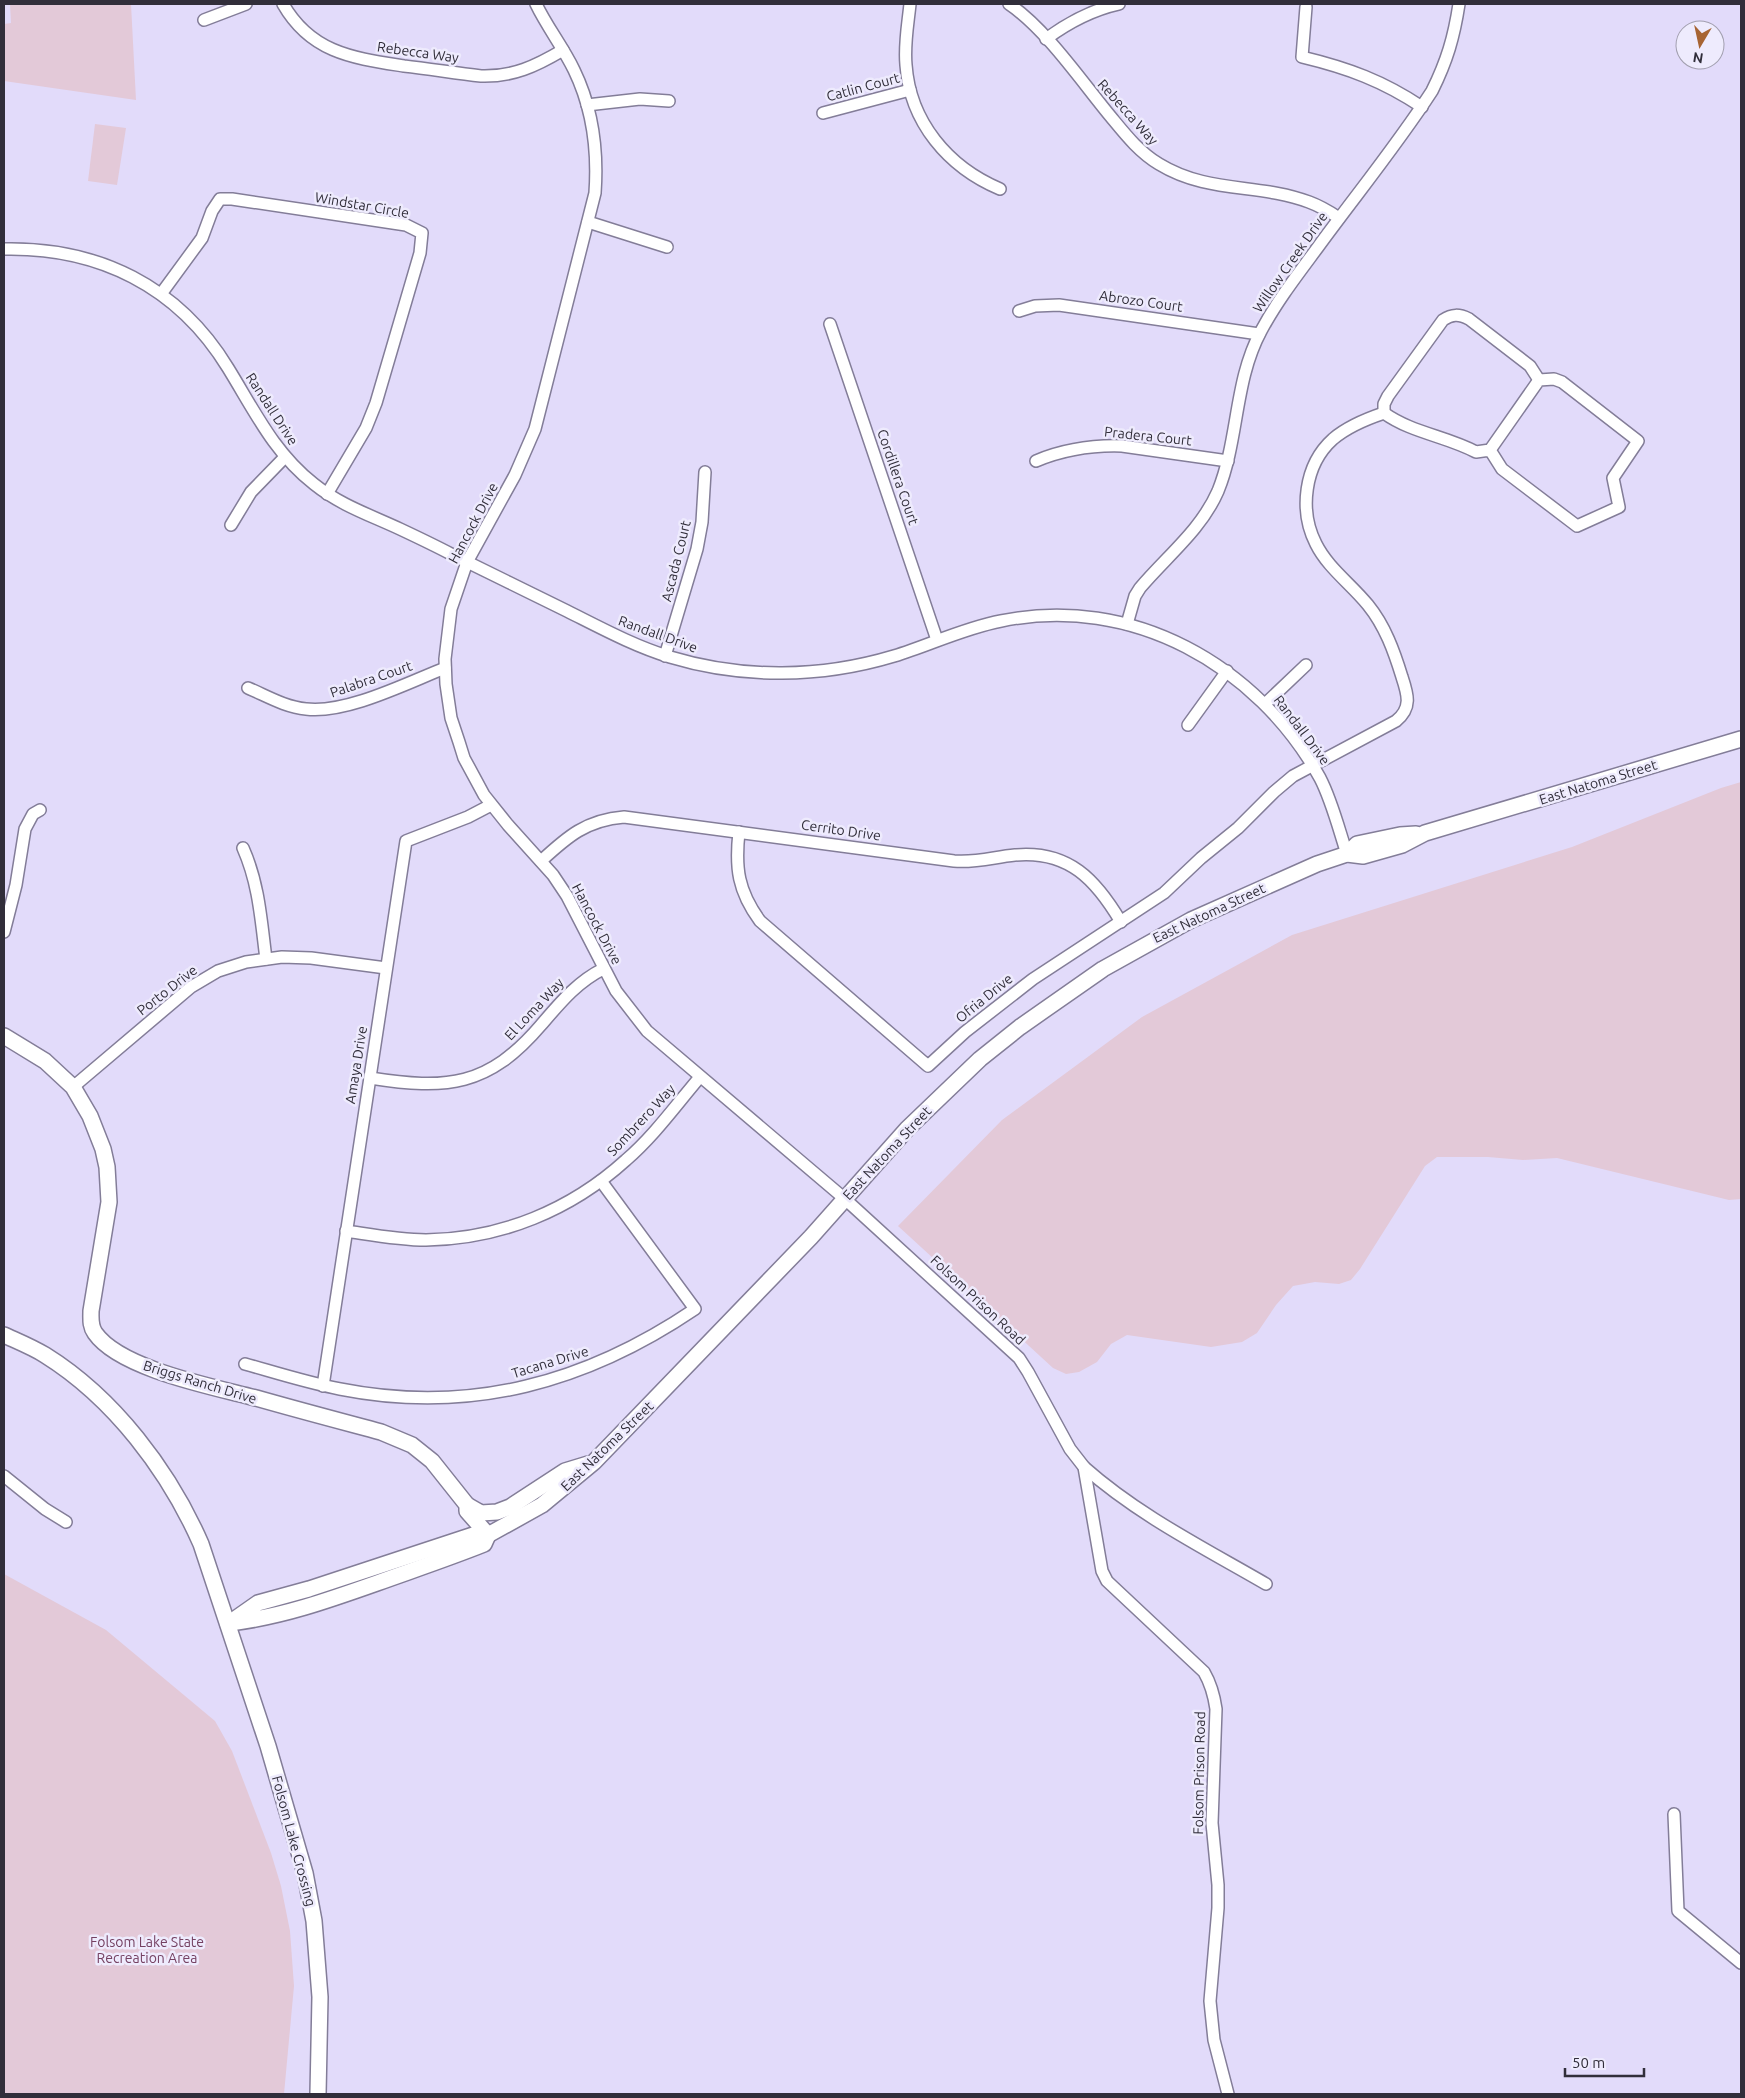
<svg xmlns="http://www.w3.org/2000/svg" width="1745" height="2098" viewBox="0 0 1745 2098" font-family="Ubuntu,sans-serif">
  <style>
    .green { fill: #e3c9d8 }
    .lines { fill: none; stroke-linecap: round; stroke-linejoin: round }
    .street-casing { stroke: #837d98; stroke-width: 14 }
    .secondary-casing { stroke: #837d98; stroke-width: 18 }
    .street { stroke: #fff; stroke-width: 11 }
    .secondary { stroke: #fff; stroke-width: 15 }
    .labels { text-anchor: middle; stroke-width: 5; stroke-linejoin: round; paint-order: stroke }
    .street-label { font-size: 14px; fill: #312e3a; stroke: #eeebfd }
    .park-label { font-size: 14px; fill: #754162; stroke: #eeebfd }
  </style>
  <rect width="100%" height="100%" fill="#e2dbfa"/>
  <!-- green -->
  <g class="green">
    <path d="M 10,4 L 131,4 L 136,100 L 4,81 L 4,24 L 11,23 Z"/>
    <path d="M 95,124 L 126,128 L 117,185 L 88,181 Z"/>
    <path d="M 1741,782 L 1741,1199 L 1729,1200 L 1557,1158 L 1523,1160 L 1488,1157 L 1437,1157 L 1425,1166 L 1360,1269 L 1351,1280 L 1339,1284 L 1315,1282 L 1293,1286 L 1276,1305 L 1257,1333 L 1242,1342 L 1211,1347 L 1127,1335 L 1111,1344 L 1097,1362 L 1079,1372 L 1066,1374 L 1053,1368 L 898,1226 L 1002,1120 L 1142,1017 L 1292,935 L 1572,847 L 1721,788 Z"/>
    <path d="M 4,1574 L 106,1630 L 215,1721 L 232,1751 L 271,1853 L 281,1886 L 290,1931 L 294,1986 L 284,2094 L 4,2094 Z"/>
  </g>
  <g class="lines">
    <defs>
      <g id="street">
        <path d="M 283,4 C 311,53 353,58 404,66 C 430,69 455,73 481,76 C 513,77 536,66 563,50"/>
        <path d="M 536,4 C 547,27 563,47 574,70 C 593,109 598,151 595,193 L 535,429 L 515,475 L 467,562 L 451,609 L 445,659 L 446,684 L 451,718 L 459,742 L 464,758 L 484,795 L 508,825 L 553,875 L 567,896 L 616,991 L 647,1031 L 845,1199 L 1019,1358 L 1028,1372 L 1070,1449 L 1084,1467 L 1102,1571 L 1107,1581 L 1204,1672 C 1211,1684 1214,1695 1216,1709 L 1212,1823 L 1218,1885 L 1218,1908 L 1210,2001 L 1214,2040 L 1228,2094"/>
        <path d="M 910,4 C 908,24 904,44 906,65 C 910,122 948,167 1000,189"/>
        <path d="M 1009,4 C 1046,29 1082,82 1111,117 C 1125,134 1139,152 1159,164 C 1208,194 1259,183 1309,202 C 1320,206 1330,212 1339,218"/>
        <path d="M 1306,7 L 1302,57 C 1348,68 1383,81 1422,107"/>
        <path d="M 204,20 L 246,4"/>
        <path d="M 1046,39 C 1069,22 1092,10 1119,4"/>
        <path d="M 587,105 L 640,99 L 669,101"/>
        <path d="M 823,113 L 910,90"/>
        <path d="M 588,222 L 667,247"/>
        <path d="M 4,249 C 98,247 178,286 228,368 C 254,410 274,453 314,484 C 340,505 370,515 400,529 C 417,537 434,545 451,554 C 490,573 528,592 567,611 C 601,628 634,646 670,657 C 743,679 821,678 894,656 C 930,645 964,628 1001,621 C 1132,594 1257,665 1320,778 C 1332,801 1339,830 1347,854"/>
        <path d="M 161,294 L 202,238 L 212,211 L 220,199 L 232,199 L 406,225 L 422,233 L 420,253 L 376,403 L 366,428 L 327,494"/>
        <path d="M 1019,311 L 1035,306 L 1059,305 L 1259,334"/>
        <path d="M 830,324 L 937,640"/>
        <path d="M 1384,413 L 1384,404 L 1388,396 L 1443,320 C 1452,314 1459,314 1469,319 L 1530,366 L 1539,380"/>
        <path d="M 1036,461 C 1065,449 1092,445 1122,446 L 1228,461"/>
        <path d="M 231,525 L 251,492 L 285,457"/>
        <path d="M 1127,624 L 1135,596 L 1140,588 C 1167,556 1201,530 1218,491 C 1239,439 1234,381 1261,331 C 1277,301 1298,274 1318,247 C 1356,195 1397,145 1432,91 C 1447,61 1454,37 1459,4"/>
        <path d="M 665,656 L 697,549 L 702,522 L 705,472"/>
        <path d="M 248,688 C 267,696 285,707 306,709 C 346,714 407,683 445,668"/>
        <path d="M 1265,704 L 1306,665"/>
        <path d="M 1188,725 L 1227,671"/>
        <path d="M 739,832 C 735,868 738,891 760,921 L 928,1066 L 965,1032 L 1033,979 L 1164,893 L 1201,858 L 1238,828 L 1274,792 L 1293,776 L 1396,721 C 1412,708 1408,695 1402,677 C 1394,651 1385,626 1368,605 C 1351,584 1328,568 1316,544 C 1299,511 1304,465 1333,439 C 1347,427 1366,419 1384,413 C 1412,433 1446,436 1476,452 L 1490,450 L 1539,380 L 1554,379 L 1562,382 L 1638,441 L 1613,478 L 1619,507 L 1577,526 L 1502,469 L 1490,450"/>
        <path d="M 243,848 C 259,884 261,920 266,959"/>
        <path d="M 541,861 C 567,837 586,820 624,817 L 954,861 C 976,863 994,857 1015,855 C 1069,850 1096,880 1121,922"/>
        <path d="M 4,932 L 16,885 L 25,829 L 33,814 L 40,810"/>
        <path d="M 370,1078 C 447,1090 488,1087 541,1025 C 560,1003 577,982 603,969"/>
        <path d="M 73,1087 L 191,987 L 218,971 L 246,962 L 282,957 L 311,958 L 386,968"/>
        <path d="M 346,1231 C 373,1235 399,1240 426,1240 C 501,1239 571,1210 626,1160 C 654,1136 676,1105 700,1077"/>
        <path d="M 245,1364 C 277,1373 308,1383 340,1389 C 471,1415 587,1382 695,1309 L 601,1181"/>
        <path d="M 323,1386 L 406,841 L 468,817 L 491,805"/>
        <path d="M 1084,1467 C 1138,1515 1204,1548 1266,1584"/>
        <path d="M 4,1476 L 45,1509 L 66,1522"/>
        <path d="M 1674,1814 L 1678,1911 L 1741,1963"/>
      </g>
      <g id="secondary">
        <path d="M 1347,854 L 1357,844 L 1400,835 L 1416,834"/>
        <path d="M 4,1036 L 45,1061 L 73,1087 L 90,1116 L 103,1149 L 107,1167 L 109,1202 L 91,1311 C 91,1319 90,1326 95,1333 C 120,1369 214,1387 256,1398 C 298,1410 340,1421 381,1432 L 412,1445 L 432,1461 L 467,1505 L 467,1511 L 488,1535"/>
        <path d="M 4,1335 C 17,1341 32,1347 45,1355 C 114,1398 169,1471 201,1544 L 268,1746 L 305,1873 L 314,1921 L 320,1997 L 318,2094"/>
        <path d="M 467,1505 L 481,1513 L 497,1512 L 510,1507 L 565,1471 L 588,1464"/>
        <path d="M 230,1623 C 281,1617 329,1600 377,1583 C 413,1570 449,1558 484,1544 L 488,1535"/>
        <path d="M 228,1624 L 258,1603 L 309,1589 L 479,1533 L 488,1535 L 542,1505 L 594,1462 L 811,1237 L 907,1129 L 980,1059 L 1020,1027 L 1103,969 L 1191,920 L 1317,864 L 1347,854 L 1363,856 L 1402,845 L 1425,833 L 1741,739"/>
      </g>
    </defs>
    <!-- street casing -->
    <use href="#street" class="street-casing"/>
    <!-- secondary casing -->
    <use href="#secondary" class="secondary-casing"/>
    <!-- street -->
    <use href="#street" class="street"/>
    <!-- secondary -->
    <use href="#secondary" class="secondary"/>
  </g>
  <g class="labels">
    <!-- street labels -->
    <g class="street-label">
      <text transform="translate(418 52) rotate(8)" y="5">Rebecca Way</text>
      <text transform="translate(863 87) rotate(-15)" y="5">Catlin Court</text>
      <text transform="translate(1128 112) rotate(48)" y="5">Rebecca Way</text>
      <text transform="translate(362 205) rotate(10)" y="5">Windstar Circle</text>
      <text transform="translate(1290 262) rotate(-55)" y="5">Willow Creek Drive</text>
      <text transform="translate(1141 301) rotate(8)" y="5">Abrozo Court</text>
      <text transform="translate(272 409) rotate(57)" y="5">Randall Drive</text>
      <text transform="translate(1148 436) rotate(6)" y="5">Pradera Court</text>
      <text transform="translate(898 477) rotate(71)" y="5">Cordillera Court</text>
      <text transform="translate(473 523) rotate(-62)" y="5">Hancock Drive</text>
      <text transform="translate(676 561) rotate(-76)" y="5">Ascada Court</text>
      <text transform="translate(658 634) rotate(20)" y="5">Randall Drive</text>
      <text transform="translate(371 679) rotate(-19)" y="5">Palabra Court</text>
      <text transform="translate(1302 730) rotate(53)" y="5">Randall Drive</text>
      <text transform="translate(1598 782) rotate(-17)" y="5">East Natoma Street</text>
      <text transform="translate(841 830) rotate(8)" y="5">Cerrito Drive</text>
      <text transform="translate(1209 913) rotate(-25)" y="5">East Natoma Street</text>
      <text transform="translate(597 924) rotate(62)" y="5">Hancock Drive</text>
      <text transform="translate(167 990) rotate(-38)" y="5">Porto Drive</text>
      <text transform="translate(984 998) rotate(-39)" y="5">Ofria Drive</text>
      <text transform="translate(534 1009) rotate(-47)" y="5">El Loma Way</text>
      <text transform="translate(356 1065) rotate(-81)" y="5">Amaya Drive</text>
      <text transform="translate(641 1120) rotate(-47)" y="5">Sombrero Way</text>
      <text transform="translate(887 1153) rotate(-47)" y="5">East Natoma Street</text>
      <text transform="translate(978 1300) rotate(43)" y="5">Folsom Prison Road</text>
      <text transform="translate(550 1362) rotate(-17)" y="5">Tacana Drive</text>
      <text transform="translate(200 1382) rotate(17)" y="5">Briggs Ranch Drive</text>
      <text transform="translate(607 1446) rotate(-44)" y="5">East Natoma Street</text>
      <text transform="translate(1199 1773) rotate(-89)" y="5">Folsom Prison Road</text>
      <text transform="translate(294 1841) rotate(75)" y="5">Folsom Lake Crossing</text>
    </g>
    <!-- park labels -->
    <g class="park-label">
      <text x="147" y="1947">Folsom Lake State<tspan x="147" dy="16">Recreation Area</tspan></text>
    </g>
  </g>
  <!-- border -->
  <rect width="1745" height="2098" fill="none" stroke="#312e3a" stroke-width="10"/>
  <!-- north arrow -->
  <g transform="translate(1700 45) rotate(189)"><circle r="24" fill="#eeebfd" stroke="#a29faf"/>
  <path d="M0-4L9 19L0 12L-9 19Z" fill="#a76433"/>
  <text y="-8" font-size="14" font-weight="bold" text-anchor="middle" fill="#312e3a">N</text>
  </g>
  <!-- scale -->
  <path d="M1565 2068v8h79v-8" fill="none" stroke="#312e3a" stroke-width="2.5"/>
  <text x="1572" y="2068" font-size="15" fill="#312e3a" stroke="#eeebfd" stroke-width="4" paint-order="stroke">50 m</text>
</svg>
